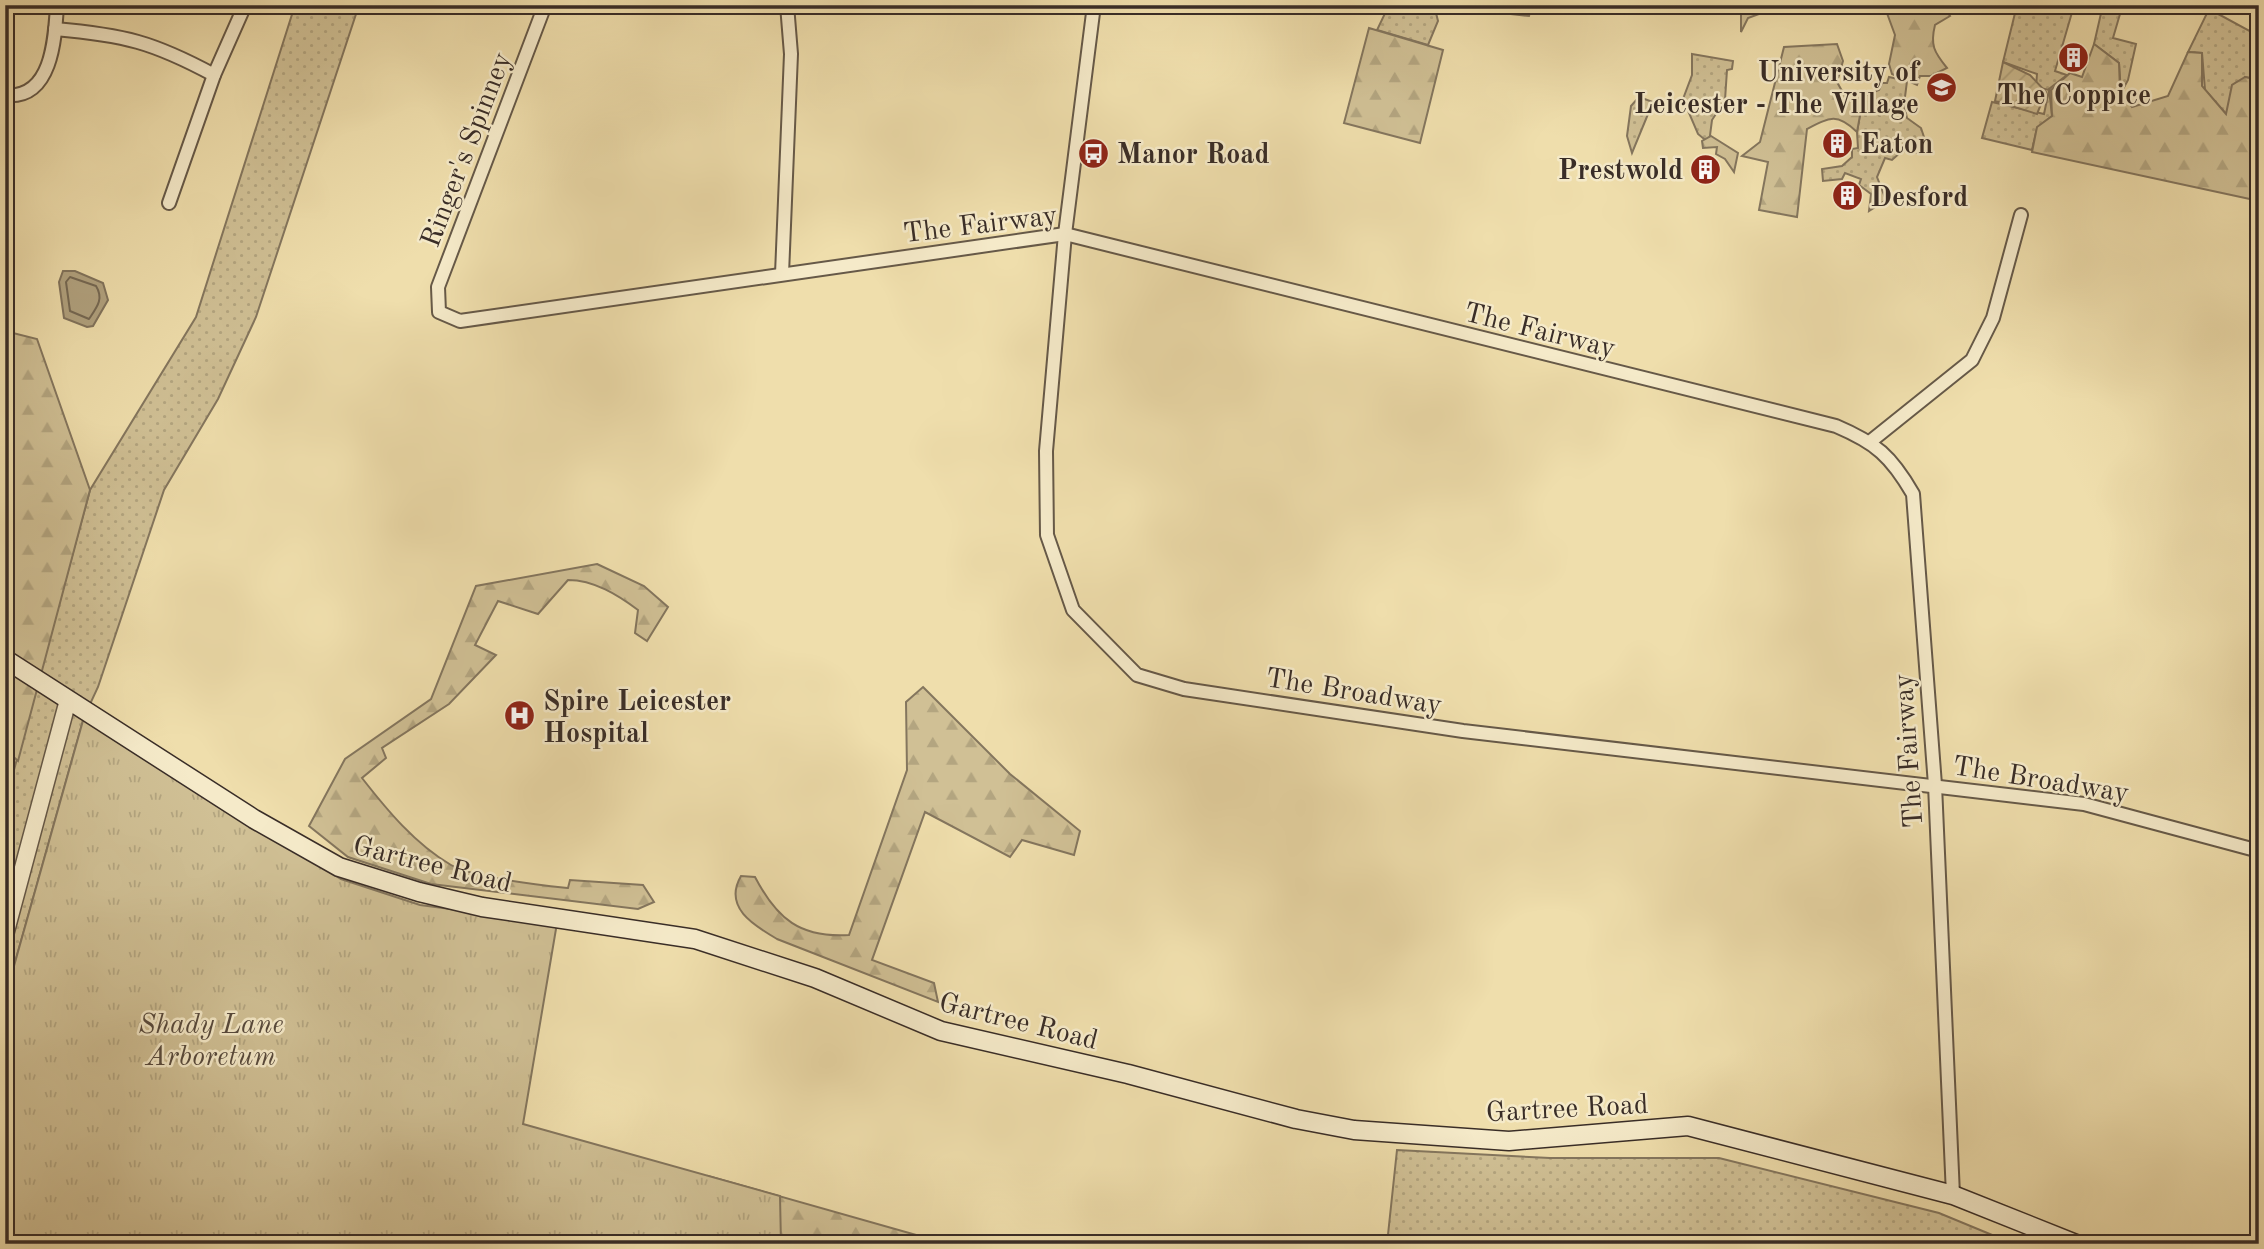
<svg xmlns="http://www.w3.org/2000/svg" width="2264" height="1249" viewBox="0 0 2264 1249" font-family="'Old Standard TT',serif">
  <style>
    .grass { fill: url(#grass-dots); stroke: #84765e; stroke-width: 2 }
    .forest { fill: url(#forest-firs); stroke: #84765e; stroke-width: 2 }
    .park { fill: url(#park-tufts); stroke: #84765e; stroke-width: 2 }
    .garden { fill: url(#garden-furrows); stroke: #84765e; stroke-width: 2 }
    .water { fill: #b1a27f; stroke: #81735c; stroke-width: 2 }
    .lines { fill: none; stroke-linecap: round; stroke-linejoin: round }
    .shore { stroke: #756853; stroke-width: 2 }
    .minor-casing { stroke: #665948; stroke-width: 16 }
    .tertiary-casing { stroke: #665948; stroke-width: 19 }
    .secondary-casing { stroke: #392d27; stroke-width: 21 }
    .minor { stroke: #f5eac9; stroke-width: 12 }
    .tertiary { stroke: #f5eac9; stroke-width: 16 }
    .secondary { stroke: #f5eac9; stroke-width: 18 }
    .labels { text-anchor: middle; stroke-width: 5; stroke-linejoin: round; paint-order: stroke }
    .poi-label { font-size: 28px; font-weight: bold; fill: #392d27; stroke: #f5eac9; text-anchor: start }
    .street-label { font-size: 28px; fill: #392d27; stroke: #f5eac9 }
    .park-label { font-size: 28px; font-style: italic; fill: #574a3d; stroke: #f5eac9 }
  </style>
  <defs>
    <pattern id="grass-dots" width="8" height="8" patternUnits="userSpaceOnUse" patternTransform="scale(1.75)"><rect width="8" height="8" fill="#d0c095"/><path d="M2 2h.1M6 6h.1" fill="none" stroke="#b3a580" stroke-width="1.8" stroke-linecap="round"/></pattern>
    <pattern id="forest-firs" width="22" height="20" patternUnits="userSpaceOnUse" patternTransform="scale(1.75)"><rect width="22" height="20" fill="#d0c095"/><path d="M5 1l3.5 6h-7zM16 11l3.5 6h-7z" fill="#b3a580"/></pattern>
    <pattern id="park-tufts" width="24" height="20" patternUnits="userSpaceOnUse" patternTransform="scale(1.75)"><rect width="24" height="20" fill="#d0c095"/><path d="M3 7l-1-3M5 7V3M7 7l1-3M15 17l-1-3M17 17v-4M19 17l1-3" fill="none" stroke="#b3a580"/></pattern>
    <pattern id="garden-furrows" width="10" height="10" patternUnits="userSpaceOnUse" patternTransform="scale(1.75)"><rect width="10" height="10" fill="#d0c095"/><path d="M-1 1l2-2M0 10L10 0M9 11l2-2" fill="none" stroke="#b3a580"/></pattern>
  </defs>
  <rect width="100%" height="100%" fill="#efdeac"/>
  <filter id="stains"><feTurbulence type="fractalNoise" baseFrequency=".00286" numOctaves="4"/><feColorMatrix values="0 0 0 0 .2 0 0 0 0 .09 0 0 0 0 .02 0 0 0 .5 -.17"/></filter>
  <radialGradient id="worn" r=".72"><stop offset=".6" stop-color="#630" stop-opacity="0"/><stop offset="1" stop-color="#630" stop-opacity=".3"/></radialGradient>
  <!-- grass -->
  <g class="grass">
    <path d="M 295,5 L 359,5 L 256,317 L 218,399 L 164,490 L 98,687 L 84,717 L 5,998 L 5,803 L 90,490 L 196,317 Z"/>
    <path d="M 1389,5 L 1434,5 L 1438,21 L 1428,45 L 1377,30 Z"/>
    <path d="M 1741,5 L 1767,7 L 1767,11 L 1748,18 L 1741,32 Z"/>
    <path d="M 2017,5 L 2061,5 L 2073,9 L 2055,71 L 2067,75 L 2049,89 L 2052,116 L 2037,128 L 2032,150 L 1982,138 L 1992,102 L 2044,114 L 2049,90 L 2036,87 L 2037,74 L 2003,62 Z"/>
    <path d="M 2102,9 L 2120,14 L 2113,38 L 2136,44 L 2128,80 L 2121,93 L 2119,63 L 2094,44 Z"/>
    <path d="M 2209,9 L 2259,36 L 2259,80 L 2245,77 L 2227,115 L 2205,90 L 2202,53 L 2188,52 Z"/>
    <path d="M 1692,54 L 1733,61 L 1732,69 L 1727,70 L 1725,100 L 1712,120 L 1709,143 L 1698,134 L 1683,99 L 1692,75 Z"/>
    <path d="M 1889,77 L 1907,81 L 1904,105 L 1907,118 L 1921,128 L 1926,143 L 1917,153 L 1902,151 L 1892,160 L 1885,158 L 1877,177 L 1886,200 L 1869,211 L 1871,194 L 1859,185 L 1861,179 L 1845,173 L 1842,179 L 1823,181 L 1822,169 L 1842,166 L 1852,157 L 1852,149 L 1858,148 L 1857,132 L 1863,96 L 1879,90 L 1882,83 L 1887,83 Z"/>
    <path d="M 1639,97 L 1653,102 L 1632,153 L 1627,136 L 1631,106 Z"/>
    <path d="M 1397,1150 L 1550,1158 L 1719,1158 L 1939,1213 L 2014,1244 L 1387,1244 Z"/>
  </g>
  <!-- forest -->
  <g class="forest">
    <path d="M 1470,5 L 1532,5 L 1529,16 L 1466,9 Z"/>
    <path d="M 1884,5 L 1943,5 L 1950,16 L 1935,25 C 1930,45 1934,52 1947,68 L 1931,76 L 1920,76 L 1917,85 L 1892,74 L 1889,64 L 1895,35 Z"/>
    <path d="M 1369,28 L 1443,50 L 1420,143 L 1344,123 Z"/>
    <path d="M 1837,44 L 1843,61 L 1837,82 L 1846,98 L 1863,99 L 1857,132 C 1837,113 1830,117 1807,129 L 1797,217 L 1759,210 L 1768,162 L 1742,156 L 1760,142 L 1784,47 Z"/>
    <path d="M 2094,44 L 2119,63 L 2120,91 L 2132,107 L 2168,96 L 2188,52 L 2202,53 L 2202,86 L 2226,114 L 2232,85 L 2245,77 L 2259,80 L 2259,201 L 2032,152 L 2037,127 L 2052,116 L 2051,90 L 2070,73 L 2082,77 Z"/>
    <path d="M 1711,136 L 1738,153 L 1734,172 L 1725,159 L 1716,154 L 1717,147 L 1703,148 L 1702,141 Z"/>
    <path d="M 5,331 L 37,339 L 90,490 L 18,761 L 5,749 Z"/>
    <path d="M 597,564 L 644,586 L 668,607 L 647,641 L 635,633 L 638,610 C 618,595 594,580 568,580 L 538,614 L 498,601 L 475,645 L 496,655 L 449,704 L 382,748 L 386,758 L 362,778 C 387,810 415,844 451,865 C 474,878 540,885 568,888 L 570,880 L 643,885 L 654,902 L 638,909 L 431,884 L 348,857 L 309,826 L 345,759 L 431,699 L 476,586 Z"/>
    <path d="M 923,687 L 1010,774 L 1080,831 L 1074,855 L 1022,840 L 1010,857 L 925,812 L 872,960 L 934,983 L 938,1002 L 777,939 C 753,925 723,907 741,876 L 755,877 C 777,919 800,938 849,935 L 907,770 L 906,702 Z"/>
    <path d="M 708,1176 L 948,1244 L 648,1244 Z"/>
  </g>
  <!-- park -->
  <path class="park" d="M 84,717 L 341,879 L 420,905 L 557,923 L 523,1124 L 780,1196 L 781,1244 L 5,1244 L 5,998 Z"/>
  <!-- garden -->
  <path class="garden" d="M 2003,62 L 2030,75 L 2046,92 L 2037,114 L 1995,101 Z"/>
  <!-- water -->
  <path class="water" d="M 63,271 L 75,271 L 103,283 L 108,300 L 93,326 L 87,327 L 64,318 L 59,282 Z"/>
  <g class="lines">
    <!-- shore -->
    <path class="shore" d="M 70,277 L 96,286 C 104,299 97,307 89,319 L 70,311 L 66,282 Z"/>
    <defs>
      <g id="minor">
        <path d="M 545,5 L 438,287 L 439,312 L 460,321 L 1065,234 L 1836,426 C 1876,443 1891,456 1913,494 L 1935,785 L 1953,1195"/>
        <path d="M 1094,5 L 1065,234 L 1046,451 L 1047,535 L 1073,610 L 1137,675 L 1184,689 L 1463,731 L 2084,804 L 2259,851"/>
        <path d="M 2257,5 L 2259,6"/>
        <path d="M 55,29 C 124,35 153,42 214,75"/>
        <path d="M 5,95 C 52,100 55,39 57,5"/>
        <path d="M 169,203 L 214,75 L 245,5"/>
        <path d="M 782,274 L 791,54 L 787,5"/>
        <path d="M 1871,441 L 1972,360 L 1993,318 L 2021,215"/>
      </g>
      <path id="tertiary" d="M 5,935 L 68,700"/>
      <path id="secondary" d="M 5,659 L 254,819 L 339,867 L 419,892 L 482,907 L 695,939 L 815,978 L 941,1031 L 1128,1074 L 1296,1119 L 1354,1130 L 1509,1141 L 1688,1126 L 1953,1195 L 2076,1244"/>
    </defs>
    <!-- minor casing -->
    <use href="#minor" class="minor-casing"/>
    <!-- tertiary casing -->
    <use href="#tertiary" class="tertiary-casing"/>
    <!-- secondary casing -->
    <use href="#secondary" class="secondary-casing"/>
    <!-- minor -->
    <use href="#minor" class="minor"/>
    <!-- tertiary -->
    <use href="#tertiary" class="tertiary"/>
    <!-- secondary -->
    <use href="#secondary" class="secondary"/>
  </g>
  <!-- icons -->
  <defs>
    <symbol id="building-disc" viewBox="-11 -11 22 22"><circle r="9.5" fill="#8f2418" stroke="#f5eac9"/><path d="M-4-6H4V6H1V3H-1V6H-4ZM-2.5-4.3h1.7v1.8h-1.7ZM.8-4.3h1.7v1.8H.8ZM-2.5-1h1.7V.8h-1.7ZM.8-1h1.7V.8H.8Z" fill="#fff"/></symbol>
    <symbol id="university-disc" viewBox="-11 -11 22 22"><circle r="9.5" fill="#8f2418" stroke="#f5eac9"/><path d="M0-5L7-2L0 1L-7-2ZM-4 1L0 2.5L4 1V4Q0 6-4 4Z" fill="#fff"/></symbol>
    <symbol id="bus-disc" viewBox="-11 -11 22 22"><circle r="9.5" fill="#8f2418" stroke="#f5eac9"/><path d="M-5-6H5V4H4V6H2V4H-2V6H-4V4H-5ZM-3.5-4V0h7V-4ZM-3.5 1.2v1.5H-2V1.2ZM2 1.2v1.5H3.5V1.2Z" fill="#fff"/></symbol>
    <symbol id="hospital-disc" viewBox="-11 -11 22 22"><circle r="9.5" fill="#8f2418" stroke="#f5eac9"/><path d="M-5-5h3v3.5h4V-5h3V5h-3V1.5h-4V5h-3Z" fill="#fff"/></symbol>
  </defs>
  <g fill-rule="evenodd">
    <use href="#building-disc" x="2056" y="40" width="35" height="35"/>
    <use href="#university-disc" x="1924" y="70" width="35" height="35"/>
    <use href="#building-disc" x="1820" y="126" width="35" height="35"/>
    <use href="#bus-disc" x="1076" y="136" width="35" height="35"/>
    <use href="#building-disc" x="1688" y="152" width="35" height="35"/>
    <use href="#building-disc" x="1830" y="178" width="35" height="35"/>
    <use href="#hospital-disc" x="502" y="698" width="35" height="35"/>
  </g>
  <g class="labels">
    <!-- poi labels -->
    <g class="poi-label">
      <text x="1919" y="81" text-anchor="end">University of<tspan x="1919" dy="32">Leicester - The Village</tspan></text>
      <text x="2074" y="104" text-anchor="middle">The Coppice</text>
      <text x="1860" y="153">Eaton</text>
      <text x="1117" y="163">Manor Road</text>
      <text x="1683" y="179" text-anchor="end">Prestwold</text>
      <text x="1870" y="206">Desford</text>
      <text x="543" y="710">Spire Leicester<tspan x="543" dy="32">Hospital</tspan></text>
    </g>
    <!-- street labels -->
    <g class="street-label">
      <text transform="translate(465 149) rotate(-69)" y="10">Ringer's Spinney</text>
      <text transform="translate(980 223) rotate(-7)" y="10">The Fairway</text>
      <text transform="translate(1540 329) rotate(14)" y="10">The Fairway</text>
      <text transform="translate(1354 690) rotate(9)" y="10">The Broadway</text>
      <text transform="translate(1907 751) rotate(-94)" y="10">The Fairway</text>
      <text transform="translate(2041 778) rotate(9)" y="10">The Broadway</text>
      <text transform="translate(433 863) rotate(14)" y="10">Gartree Road</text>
      <text transform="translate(1019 1020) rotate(14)" y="10">Gartree Road</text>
      <text transform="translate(1567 1107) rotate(-3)" y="10">Gartree Road</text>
    </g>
    <!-- park labels -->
    <g class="park-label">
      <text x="211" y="1033">Shady Lane<tspan x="211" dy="32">Arboretum</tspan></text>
    </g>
  </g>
  <!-- margin -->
  <rect width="2264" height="1249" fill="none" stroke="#efdeac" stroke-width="28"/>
  <rect x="7" y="7" width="2250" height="1235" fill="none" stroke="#392d27" stroke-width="3.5"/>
  <rect x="14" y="14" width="2236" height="1221" fill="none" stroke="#392d27" stroke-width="2"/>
  <rect width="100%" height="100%" filter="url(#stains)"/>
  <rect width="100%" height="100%" fill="url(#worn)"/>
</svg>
